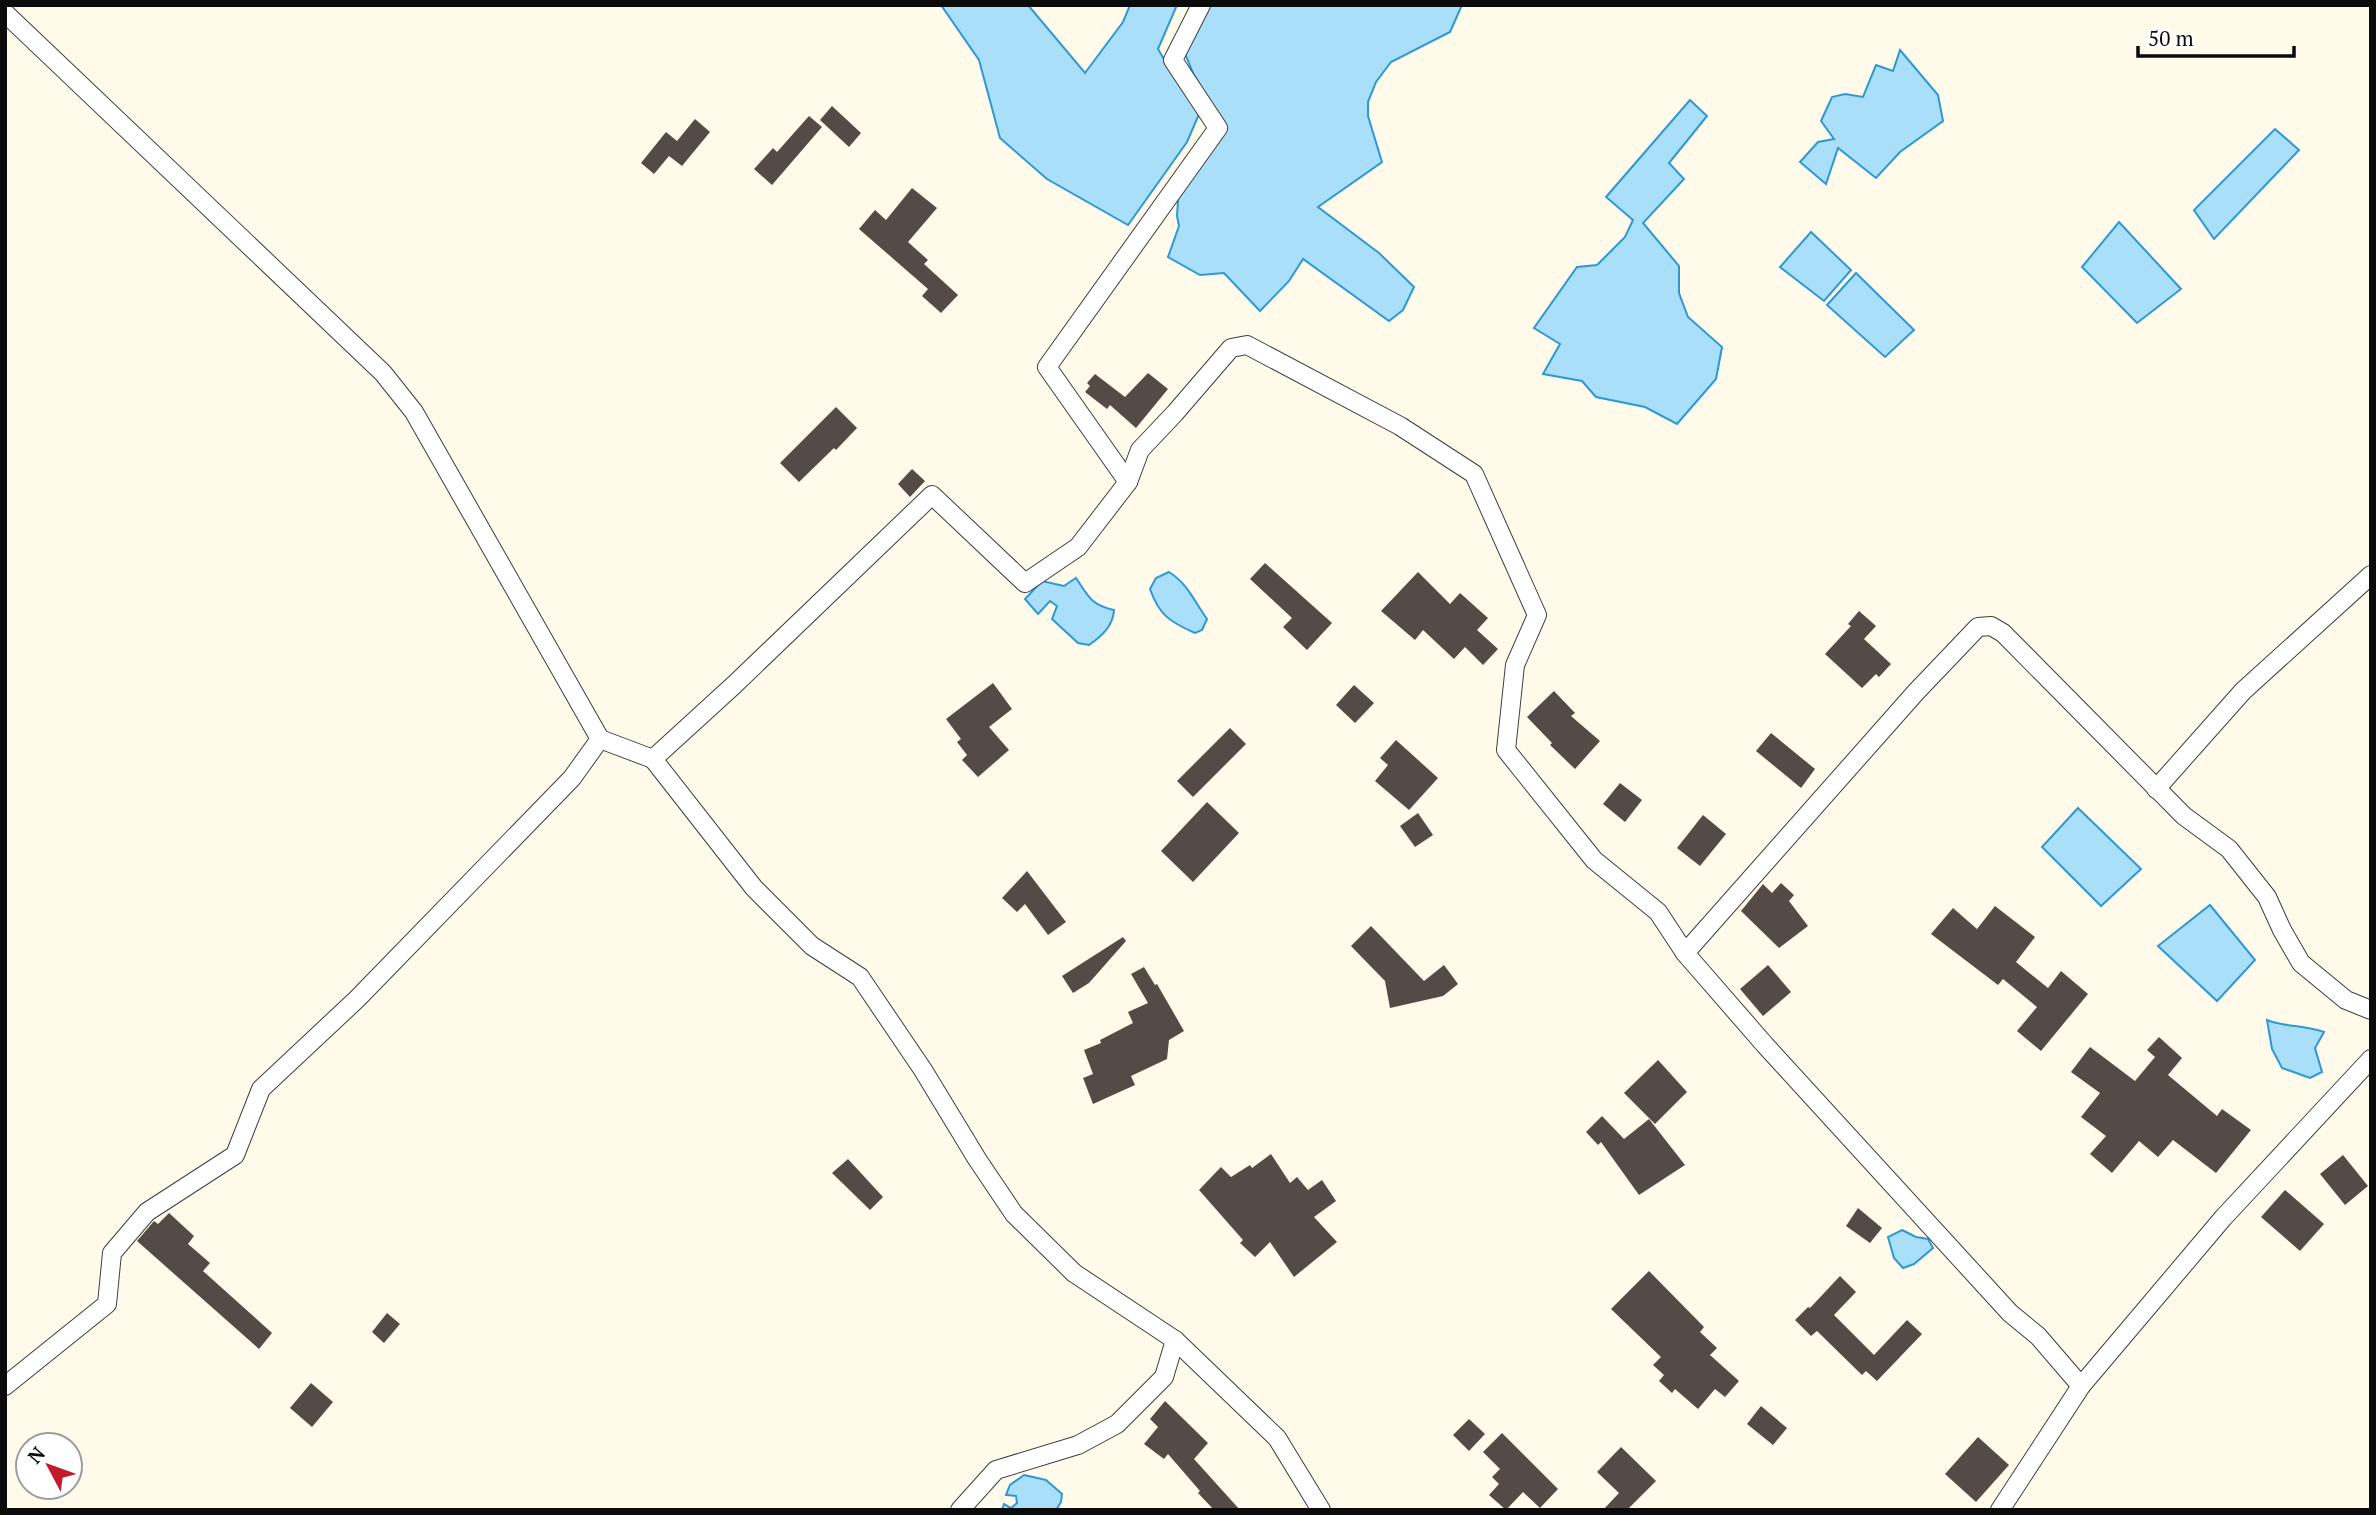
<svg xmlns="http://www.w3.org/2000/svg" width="2376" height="1515" viewBox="0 0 2376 1515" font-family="'PT Serif',serif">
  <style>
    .water { fill: #aadff9; stroke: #2d98d4; stroke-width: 2 }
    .building { fill: #544b47 }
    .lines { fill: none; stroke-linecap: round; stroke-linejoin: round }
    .street-casing { stroke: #3e3e3e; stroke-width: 20 }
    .street { stroke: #fff; stroke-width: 18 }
  </style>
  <rect width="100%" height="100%" fill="#fffae9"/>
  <!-- water -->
  <g class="water">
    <path d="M 941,5 L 1028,5 L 1085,73 L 1123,22 L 1130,5 L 1177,5 L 1158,49 L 1179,85 L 1200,112 L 1187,142 L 1128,225 L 1047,179 L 1000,138 L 979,60 Z"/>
    <path d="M 1198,5 L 1462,5 L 1450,32 L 1391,62 L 1376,82 L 1368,102 L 1368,116 L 1382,162 L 1318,207 L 1379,253 L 1414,287 L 1403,310 L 1389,321 L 1303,259 L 1289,281 L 1260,311 L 1224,273 L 1200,275 L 1168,257 L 1179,226 L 1177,216 L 1179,185 L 1221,120 L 1193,73 L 1181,44 Z"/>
    <path d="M 1900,50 L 1938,95 L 1943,121 L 1900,152 L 1876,178 L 1838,148 L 1826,184 L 1800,162 L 1818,142 L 1834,139 L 1821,121 L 1832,97 L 1845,94 L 1863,97 L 1876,65 L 1893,71 Z"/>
    <path d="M 1690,100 L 1707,116 L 1669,163 L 1684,179 L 1643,223 L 1679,266 L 1679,293 L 1688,317 L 1722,347 L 1716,379 L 1677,424 L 1645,407 L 1596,397 L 1582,381 L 1543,374 L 1560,344 L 1534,328 L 1577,267 L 1597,265 L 1625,237 L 1633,220 L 1606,197 Z"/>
    <path d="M 2275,129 L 2299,150 L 2214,239 L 2194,210 Z"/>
    <path d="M 2119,222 L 2181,289 L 2137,323 L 2082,267 Z"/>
    <path d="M 1811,232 L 1851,270 L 1824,301 L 1780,267 Z"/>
    <path d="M 1856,273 L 1914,330 L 1885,357 L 1827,305 Z"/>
    <path d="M 1169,572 C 1188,584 1194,601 1207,619 L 1202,630 L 1195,633 C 1170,622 1159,615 1150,589 L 1156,578 Z"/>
    <path d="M 1076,578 C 1089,597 1091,605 1114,610 C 1113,626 1102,636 1089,645 L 1078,643 L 1052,619 L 1057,606 L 1050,601 L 1038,614 L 1025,599 L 1042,581 L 1064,586 Z"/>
    <path d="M 2078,808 L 2141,869 L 2101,906 L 2042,847 Z"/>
    <path d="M 2210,905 L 2255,960 L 2217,1001 L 2158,946 Z"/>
    <path d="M 2267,1020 C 2284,1027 2303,1025 2324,1032 L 2315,1048 L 2322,1072 L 2310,1078 L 2282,1068 L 2272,1049 Z"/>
    <path d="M 1902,1230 L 1916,1237 L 1928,1239 L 1933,1248 L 1914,1264 L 1903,1268 L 1894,1258 L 1888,1237 Z"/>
    <path d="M 1024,1475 L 1046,1480 L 1062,1494 L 1061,1502 L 1056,1510 L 1002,1510 L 1004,1504 L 1011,1508 L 1017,1503 L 1016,1496 L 1006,1495 L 1010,1485 Z"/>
  </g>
  <!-- building -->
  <g class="building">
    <path d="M 832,106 L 861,133 L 849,147 L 820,120 Z"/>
    <path d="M 809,116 L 822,127 L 772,185 L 754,169 L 773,148 L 777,152 Z"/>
    <path d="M 695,119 L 710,132 L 682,166 L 669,156 L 654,174 L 641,163 L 666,132 L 677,141 Z"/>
    <path d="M 912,188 L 937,208 L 908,242 L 928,260 L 924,264 L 958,295 L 941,313 L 922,296 L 928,289 L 859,229 L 875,210 L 886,220 Z"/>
    <path d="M 1148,373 L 1168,389 L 1136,428 L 1110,405 L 1107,409 L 1085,392 L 1090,386 L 1087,383 L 1095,374 L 1125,397 Z"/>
    <path d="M 836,407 L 857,428 L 836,450 L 834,448 L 799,482 L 780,463 Z"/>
    <path d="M 912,469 L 925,481 L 910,497 L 898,484 Z"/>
    <path d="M 1265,563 L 1332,623 L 1307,650 L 1283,627 L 1292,618 L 1250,579 Z"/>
    <path d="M 1418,572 L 1450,604 L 1460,593 L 1488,618 L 1477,630 L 1498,649 L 1483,665 L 1465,647 L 1454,659 L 1423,630 L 1415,640 L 1381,611 Z"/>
    <path d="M 1859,611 L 1876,626 L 1864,639 L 1891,664 L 1879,677 L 1876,674 L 1862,688 L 1825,654 L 1851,626 L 1848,624 Z"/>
    <path d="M 993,683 L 1012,709 L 989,727 L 1009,750 L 978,777 L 962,760 L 967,755 L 957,742 L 961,739 L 946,719 Z"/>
    <path d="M 1354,685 L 1374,703 L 1355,723 L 1336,705 Z"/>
    <path d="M 1554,691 L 1575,713 L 1571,716 L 1600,741 L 1575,769 L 1550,745 L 1552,743 L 1527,717 Z"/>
    <path d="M 1230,728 L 1246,744 L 1193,797 L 1177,781 Z"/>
    <path d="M 1771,733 L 1815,769 L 1801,788 L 1756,751 Z"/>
    <path d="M 1396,740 L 1438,778 L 1409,810 L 1375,781 L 1388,765 L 1380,758 Z"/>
    <path d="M 1620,783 L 1642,800 L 1625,822 L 1603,804 Z"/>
    <path d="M 1207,802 L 1239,833 L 1193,882 L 1161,851 Z"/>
    <path d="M 1418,813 L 1433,835 L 1415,847 L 1400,826 Z"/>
    <path d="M 1703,815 L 1726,834 L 1700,866 L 1677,848 Z"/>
    <path d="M 1027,871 L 1066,922 L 1048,935 L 1025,904 L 1017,912 L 1002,898 Z"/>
    <path d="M 1781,883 L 1794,895 L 1789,901 L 1808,926 L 1779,948 L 1741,911 L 1763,884 L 1772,893 Z"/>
    <path d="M 1995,906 L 2035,937 L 2016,962 L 2048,988 L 2061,971 L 2088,994 L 2041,1051 L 2017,1031 L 2037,1007 L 2003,979 L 1998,985 L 1931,934 L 1953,908 L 1977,929 Z"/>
    <path d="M 1371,926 L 1424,981 L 1444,965 L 1458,984 L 1443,996 L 1390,1008 L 1385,981 L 1351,946 Z"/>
    <path d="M 1123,937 L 1126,941 L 1089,983 L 1073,993 L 1062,976 Z"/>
    <path d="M 1768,965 L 1791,992 L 1763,1016 L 1740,989 Z"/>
    <path d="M 1144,967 L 1155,985 L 1157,984 L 1184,1031 L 1169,1040 L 1167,1059 L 1131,1076 L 1135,1085 L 1093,1104 L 1083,1078 L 1093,1074 L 1084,1050 L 1101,1043 L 1100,1040 L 1133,1023 L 1128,1012 L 1148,1003 L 1131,974 Z"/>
    <path d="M 2159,1037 L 2182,1058 L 2168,1075 L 2217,1116 L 2222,1109 L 2251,1130 L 2216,1173 L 2173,1140 L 2158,1157 L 2139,1141 L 2112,1173 L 2090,1154 L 2106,1136 L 2081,1117 L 2100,1093 L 2071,1072 L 2090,1047 L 2135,1081 L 2155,1057 L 2147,1050 Z"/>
    <path d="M 1658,1060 L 1687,1092 L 1655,1124 L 1624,1093 Z"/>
    <path d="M 1602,1116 L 1624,1139 L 1649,1119 L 1685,1165 L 1639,1195 L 1601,1142 L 1598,1145 L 1586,1132 Z"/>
    <path d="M 1271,1154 L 1290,1183 L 1297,1177 L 1308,1190 L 1322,1180 L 1336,1201 L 1314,1217 L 1337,1242 L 1294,1277 L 1270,1242 L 1255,1257 L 1240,1243 L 1243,1240 L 1199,1190 L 1221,1167 L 1231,1177 L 1250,1165 L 1252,1168 Z"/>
    <path d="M 2343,1155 L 2368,1186 L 2345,1205 L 2320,1174 Z"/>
    <path d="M 848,1159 L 883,1197 L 870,1210 L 832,1173 Z"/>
    <path d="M 2285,1190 L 2324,1224 L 2300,1251 L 2261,1217 Z"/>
    <path d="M 1858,1208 L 1882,1228 L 1870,1243 L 1846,1226 Z"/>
    <path d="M 169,1213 L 194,1236 L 188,1244 L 210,1263 L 203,1271 L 272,1333 L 259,1349 L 137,1241 L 154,1221 L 158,1224 Z"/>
    <path d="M 1649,1271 L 1704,1327 L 1700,1332 L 1717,1348 L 1710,1355 L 1739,1381 L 1725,1397 L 1715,1389 L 1698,1409 L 1675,1389 L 1672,1393 L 1659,1381 L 1664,1375 L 1653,1365 L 1661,1357 L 1611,1309 Z"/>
    <path d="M 1840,1276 L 1856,1292 L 1834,1315 L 1874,1355 L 1907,1320 L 1922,1334 L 1877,1381 L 1866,1371 L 1862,1375 L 1817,1331 L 1811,1336 L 1795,1320 L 1808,1307 L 1810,1308 Z"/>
    <path d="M 387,1313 L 400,1324 L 384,1343 L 372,1332 Z"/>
    <path d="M 311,1383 L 333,1402 L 312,1427 L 290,1408 Z"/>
    <path d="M 1165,1401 L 1208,1443 L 1194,1459 L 1240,1510 L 1214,1510 L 1198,1493 L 1200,1491 L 1168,1454 L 1164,1459 L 1144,1444 L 1158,1427 L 1150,1419 Z"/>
    <path d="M 1761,1406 L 1787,1428 L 1773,1445 L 1747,1424 Z"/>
    <path d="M 1469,1419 L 1485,1434 L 1469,1451 L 1453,1435 Z"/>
    <path d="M 1502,1433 L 1558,1489 L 1540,1508 L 1523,1492 L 1506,1510 L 1489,1495 L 1499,1484 L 1492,1477 L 1500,1469 L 1483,1452 Z"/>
    <path d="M 1978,1437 L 2009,1465 L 1976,1502 L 1945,1474 Z"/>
    <path d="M 1621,1447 L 1656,1481 L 1627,1510 L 1603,1510 L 1619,1493 L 1597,1472 Z"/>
  </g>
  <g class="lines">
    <defs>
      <g id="street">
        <path d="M 5,13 L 383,373 L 414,412 L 600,739"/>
        <path d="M 1128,482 L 1140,450 L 1175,413 L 1231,348 L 1247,345 L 1400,426 L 1474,474 L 1537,615 L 1515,665 L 1506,750 L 1594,860 L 1658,912 L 1685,953"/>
        <path d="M 653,759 L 754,888 L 812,946 L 860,977 L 923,1070 L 977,1159 L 1014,1214 L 1074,1273 L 1175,1340 L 1277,1438 L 1321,1510"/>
        <path d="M 2156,789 L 2243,691 L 2371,575"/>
        <path d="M 5,1386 L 107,1304 L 112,1253 L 147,1212 L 235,1155 L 261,1089 L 357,999 L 572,778 L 600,739 L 653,759 L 734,685 L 932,495 L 1025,583 L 1078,547 L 1128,482 L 1047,367 L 1218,128 L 1173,60 L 1201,5"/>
        <path d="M 2081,1386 L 2038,1336 L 2010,1313 L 1765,1045 L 1685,953 L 1916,692 L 1978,627 L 1991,626 L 2003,633 L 2184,816 L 2229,849 L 2267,897 L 2282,930 L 2301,963 L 2346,1000 L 2371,1010"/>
        <path d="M 960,1510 L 996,1470 L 1078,1445 L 1117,1424 L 1164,1377 L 1175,1340"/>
        <path d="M 2000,1510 L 2081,1386 L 2223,1218 L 2371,1059"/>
      </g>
    </defs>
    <!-- street casing -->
    <use href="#street" class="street-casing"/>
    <!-- street -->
    <use href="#street" class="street"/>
  </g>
  <!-- border -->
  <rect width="2376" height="1515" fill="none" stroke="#0b0b0b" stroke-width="14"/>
  <!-- north arrow -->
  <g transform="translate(49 1466) rotate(311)"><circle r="33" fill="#ffffff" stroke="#9d9d9d" stroke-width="2"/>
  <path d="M0-5L12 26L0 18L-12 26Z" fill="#c11c2b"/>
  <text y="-10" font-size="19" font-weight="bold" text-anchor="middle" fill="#0b0b0b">N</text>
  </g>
  <!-- scale -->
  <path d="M2138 46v10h156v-10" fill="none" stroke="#0b0b0b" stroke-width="3.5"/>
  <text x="2148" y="46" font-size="21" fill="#0b0b0b" stroke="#ffffff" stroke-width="5" paint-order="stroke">50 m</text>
</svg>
